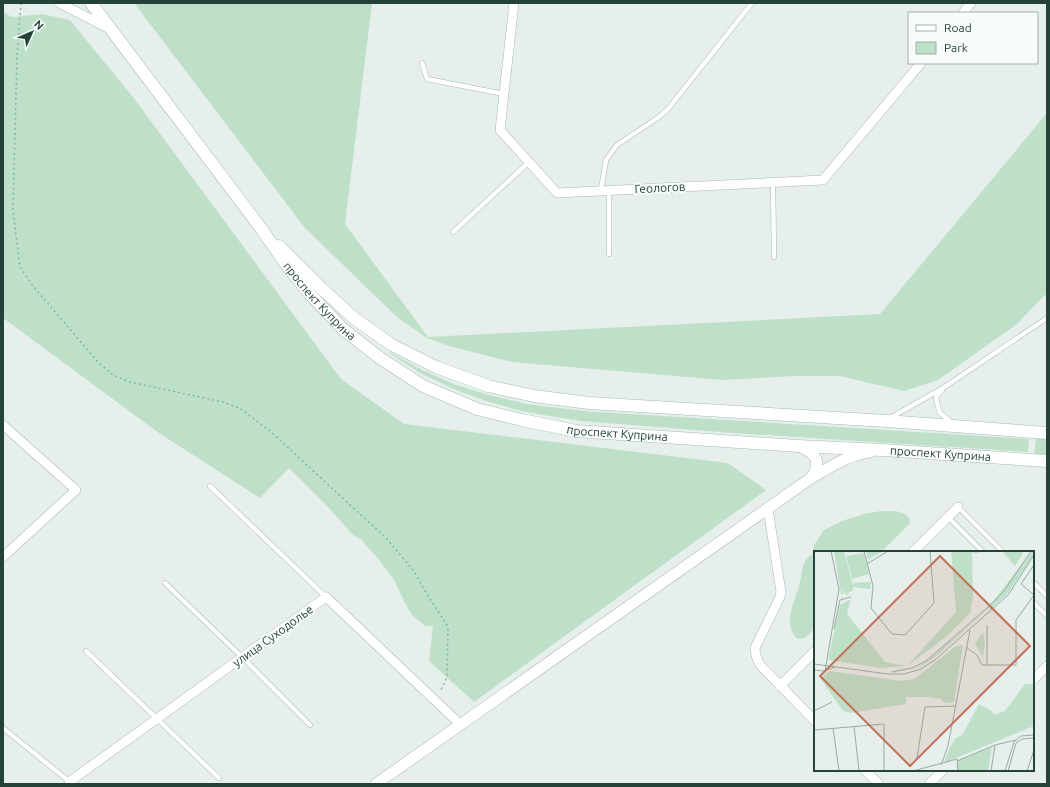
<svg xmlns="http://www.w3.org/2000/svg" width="1050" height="787" viewBox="0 0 1050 787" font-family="Ubuntu,sans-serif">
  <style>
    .green { fill: #bfe0c8 }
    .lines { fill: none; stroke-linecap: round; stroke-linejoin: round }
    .service-casing { stroke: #a8b8b2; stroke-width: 5.5 }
    .minor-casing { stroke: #a8b8b2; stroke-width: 10 }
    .tertiary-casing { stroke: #a8b8b2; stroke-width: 12 }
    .secondary-casing { stroke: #a4bbb3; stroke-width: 13 }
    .path { stroke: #86b3a5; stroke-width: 1.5; stroke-dasharray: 2 3; stroke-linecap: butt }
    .service { stroke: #fff; stroke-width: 4.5 }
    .minor { stroke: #fff; stroke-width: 9 }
    .tertiary { stroke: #fff; stroke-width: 11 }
    .secondary { stroke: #fff; stroke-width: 12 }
    .labels { text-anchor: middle; stroke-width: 4; stroke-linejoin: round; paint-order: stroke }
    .street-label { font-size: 12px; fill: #24423a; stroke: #f7fbf9 }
    .inset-road { fill: none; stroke: #98aaa4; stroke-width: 1 }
    .view { fill: #c07456; fill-opacity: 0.15; stroke: #c07456; stroke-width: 2 }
    .inset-edge { fill: none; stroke: #24423a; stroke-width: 2 }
  </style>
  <rect width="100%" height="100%" fill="#e6efeb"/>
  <!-- green -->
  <g class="green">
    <path d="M 134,3 L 372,3 L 345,224 L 428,337 L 880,314 L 1047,113 L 1047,293 L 1017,324 L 938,380 L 904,391 L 840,376 L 794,376 L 722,380 L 512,362 L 449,346 L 427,338 L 398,318 L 305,228 Z"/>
    <path d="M 3,12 L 12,17 L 42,14 L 70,20 L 133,97 L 341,379 L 404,424 L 728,463 L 766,490 L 474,702 L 429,661 L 433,626 L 425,626 L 413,616 L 408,609 L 394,580 L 380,561 L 366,545 L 361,539 L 353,535 L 328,507 L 289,468 L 260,498 L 159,433 L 3,318 Z"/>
    <path d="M 389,352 L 422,370 L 456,385 L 489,395 L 527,404 L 584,411 L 1029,439 L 1028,452 L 733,433 L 581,421 L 525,412 L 486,401 L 454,389 L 420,373 L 389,353 Z"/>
    <path d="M 1036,438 L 1047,439 L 1047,456 L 1034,455 Z"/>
    <path d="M 881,511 C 890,511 910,509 910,523 L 881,552 L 815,552 L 815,628 L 805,638 L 798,639 C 782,626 794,602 799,586 C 803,575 800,560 812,555 L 814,545 L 824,530 L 842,521 L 864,514 Z"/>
  </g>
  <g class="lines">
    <defs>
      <g id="service">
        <path d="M 422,63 L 427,79 L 504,94"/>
        <path d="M 773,182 L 774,257"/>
        <path d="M 601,190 L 606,160 L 617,145 L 659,117 L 668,109 L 752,3"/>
        <path d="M 609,190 L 609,254"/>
        <path d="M 453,232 L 529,162"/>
        <path d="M 942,390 L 936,397 L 937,403 L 940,413 L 952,423"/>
        <path d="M 890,418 L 943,388 L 1047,318"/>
        <path d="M 210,486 L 326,597"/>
        <path d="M 958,507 L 1003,552"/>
        <path d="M 948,517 L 983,552"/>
        <path d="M 1033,582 L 1047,596"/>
        <path d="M 165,583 L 242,657 L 310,725"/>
        <path d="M 1033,602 L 1047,616"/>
        <path d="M 86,651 L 219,778"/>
        <path d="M 3,728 L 70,782"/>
      </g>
      <g id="minor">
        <path d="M 59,3 L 110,29"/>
        <path d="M 514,3 L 500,130 L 557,193 L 823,180 L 921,63"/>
        <path d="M 963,13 L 971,3"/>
        <path d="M 3,425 L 76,490 L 3,557"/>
        <path d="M 768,509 L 781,592 L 780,597 L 755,648 C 755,655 757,660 761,666 L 815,721"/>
        <path d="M 913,552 L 958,507"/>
        <path d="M 1033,680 L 1047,666"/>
        <path d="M 780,686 L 815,651"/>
        <path d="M 865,770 L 879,784"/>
        <path d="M 69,782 L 326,597 L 461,725"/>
        <path d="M 929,784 L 943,770"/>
      </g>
      <g id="tertiary">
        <path d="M 799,446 C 815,453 823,461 811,478"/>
        <path d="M 376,784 L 811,478 C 831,467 847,455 870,452"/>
      </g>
      <g id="secondary">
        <path id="s1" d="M 91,3 L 260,227 L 286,264 L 309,293 L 344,330 L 380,358 L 423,386 L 477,409 L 522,420 L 576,431 L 798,446 L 883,450 L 1047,461"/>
        <path d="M 279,246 L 320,287 L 355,319 L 392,345 L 436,367 L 488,386 L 534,396 L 589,403 L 886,421 L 1047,433"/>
      </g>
    </defs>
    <!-- service casing -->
    <use href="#service" class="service-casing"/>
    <!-- minor casing -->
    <use href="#minor" class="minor-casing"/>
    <!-- tertiary casing -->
    <use href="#tertiary" class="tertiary-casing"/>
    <!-- secondary casing -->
    <use href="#secondary" class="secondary-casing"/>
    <!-- path -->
    <path class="path" d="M 21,3 L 17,56 L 13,211 L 20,267 L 33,286 L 97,361 L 113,375 L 130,382 L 223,402 L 241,409 L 270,431 L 386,538 L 414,571 L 425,591 L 448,627 L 447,677 L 440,692"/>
    <!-- service -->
    <use href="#service" class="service"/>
    <!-- minor -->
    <use href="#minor" class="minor"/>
    <!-- tertiary -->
    <use href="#tertiary" class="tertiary"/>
    <!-- secondary -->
    <use href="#secondary" class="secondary"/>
  </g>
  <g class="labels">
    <!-- street labels -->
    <g class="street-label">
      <text transform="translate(660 188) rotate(-3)" y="4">Геологов</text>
      <text dy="4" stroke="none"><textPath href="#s1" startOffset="376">проспект Куприна</textPath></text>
      <text dy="4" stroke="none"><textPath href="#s1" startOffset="712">проспект Куприна</textPath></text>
      <text dy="4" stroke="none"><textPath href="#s1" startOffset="1036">проспект Куприна</textPath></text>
      <text transform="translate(273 636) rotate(-36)" y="4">улица Суходолье</text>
    </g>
  </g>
  <!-- overview -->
  <g transform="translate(814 551)">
    <rect width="220" height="220" fill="#e6efeb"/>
    <path d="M 20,0 L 30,0 L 39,35 L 39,32 L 57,31 L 56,38 L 39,36 L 39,37 L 37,46 L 33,63 L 71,111 L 93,115 L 142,61 L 137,0 L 169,0 L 162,3 L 158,1 L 159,46 L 156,62 L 132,86 L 93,115 L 67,117 L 14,109 L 26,54 L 37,48 L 39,39 L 32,44 L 29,37 L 30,43 L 27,43 ZM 52,0 L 70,0 L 54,8 ZM 188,0 L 208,0 L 208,4 L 201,15 ZM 218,0 L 220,3 L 193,43 L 176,59 L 174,57 ZM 50,2 L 55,23 L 38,28 L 32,5 ZM 174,58 L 120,107 L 107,116 L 96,119 L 107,115 ZM 169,81 L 171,91 L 169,107 L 161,92 ZM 149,94 L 140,151 L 130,152 L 127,148 L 114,146 L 92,146 L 92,153 L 38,162 L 29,160 L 6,127 L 16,120 L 88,130 L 100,128 L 142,95 ZM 211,133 L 219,133 L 220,175 L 130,212 L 136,196 L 142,187 L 148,184 L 165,153 L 178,160 L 180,164 L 191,160 ZM 178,196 L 174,220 L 144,220 L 143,210 Z" fill="#bfe0c8"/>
    <path class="inset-road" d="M 50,0 L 59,35 L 57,57 L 78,83 L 91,84 L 120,52 L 116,0M 113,0 L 137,0M 53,13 L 74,0M 220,14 L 207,33 L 220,44M 173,74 L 173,114M 20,78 L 26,49 L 37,46M 152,96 L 163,104 L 168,114 L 202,114 L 202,69 L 220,44M 0,113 L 74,123 L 90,123 L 107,118 L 121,109 L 194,44 L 220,4M 0,119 L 10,120 L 21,116M 11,120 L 25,38 L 17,0M 78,121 L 98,117 L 112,110 L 173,57 L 190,40 L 217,0M 0,160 L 18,151M 40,175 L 45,220M 19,177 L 25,220M 0,179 L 70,173 L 70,220M 103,207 L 111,156 L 141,155M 143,210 L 181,194 L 202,189M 127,214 L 134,195 L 156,79M 99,220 L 143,208 L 144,220M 177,220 L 181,194M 191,220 L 200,191 L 207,185 L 220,184M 194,220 L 202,192 L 208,188 L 220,187M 213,220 L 220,199"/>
    <path class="view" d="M 126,5 L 216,95 L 96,215 L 6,125 Z"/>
    <rect width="220" height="220" class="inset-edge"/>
  </g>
  <!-- border -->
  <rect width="1050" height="787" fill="none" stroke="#24423a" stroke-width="8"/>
  <!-- legend -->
  <rect x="908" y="12" width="130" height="52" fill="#f7fbf9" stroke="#a3b1ad"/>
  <rect x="916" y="25" width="20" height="6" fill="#ffffff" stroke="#a3b1ad"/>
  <text x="944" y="32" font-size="12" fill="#24423a">Road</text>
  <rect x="916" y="42" width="20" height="12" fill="#bfe0c8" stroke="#a3b1ad"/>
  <text x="944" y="52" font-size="12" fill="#24423a">Park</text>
  <!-- north arrow -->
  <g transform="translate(32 32) rotate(45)" stroke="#f7fbf9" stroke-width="3" paint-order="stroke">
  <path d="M0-3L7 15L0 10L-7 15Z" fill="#24423a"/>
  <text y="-6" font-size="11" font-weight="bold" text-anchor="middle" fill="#24423a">N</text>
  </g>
</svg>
